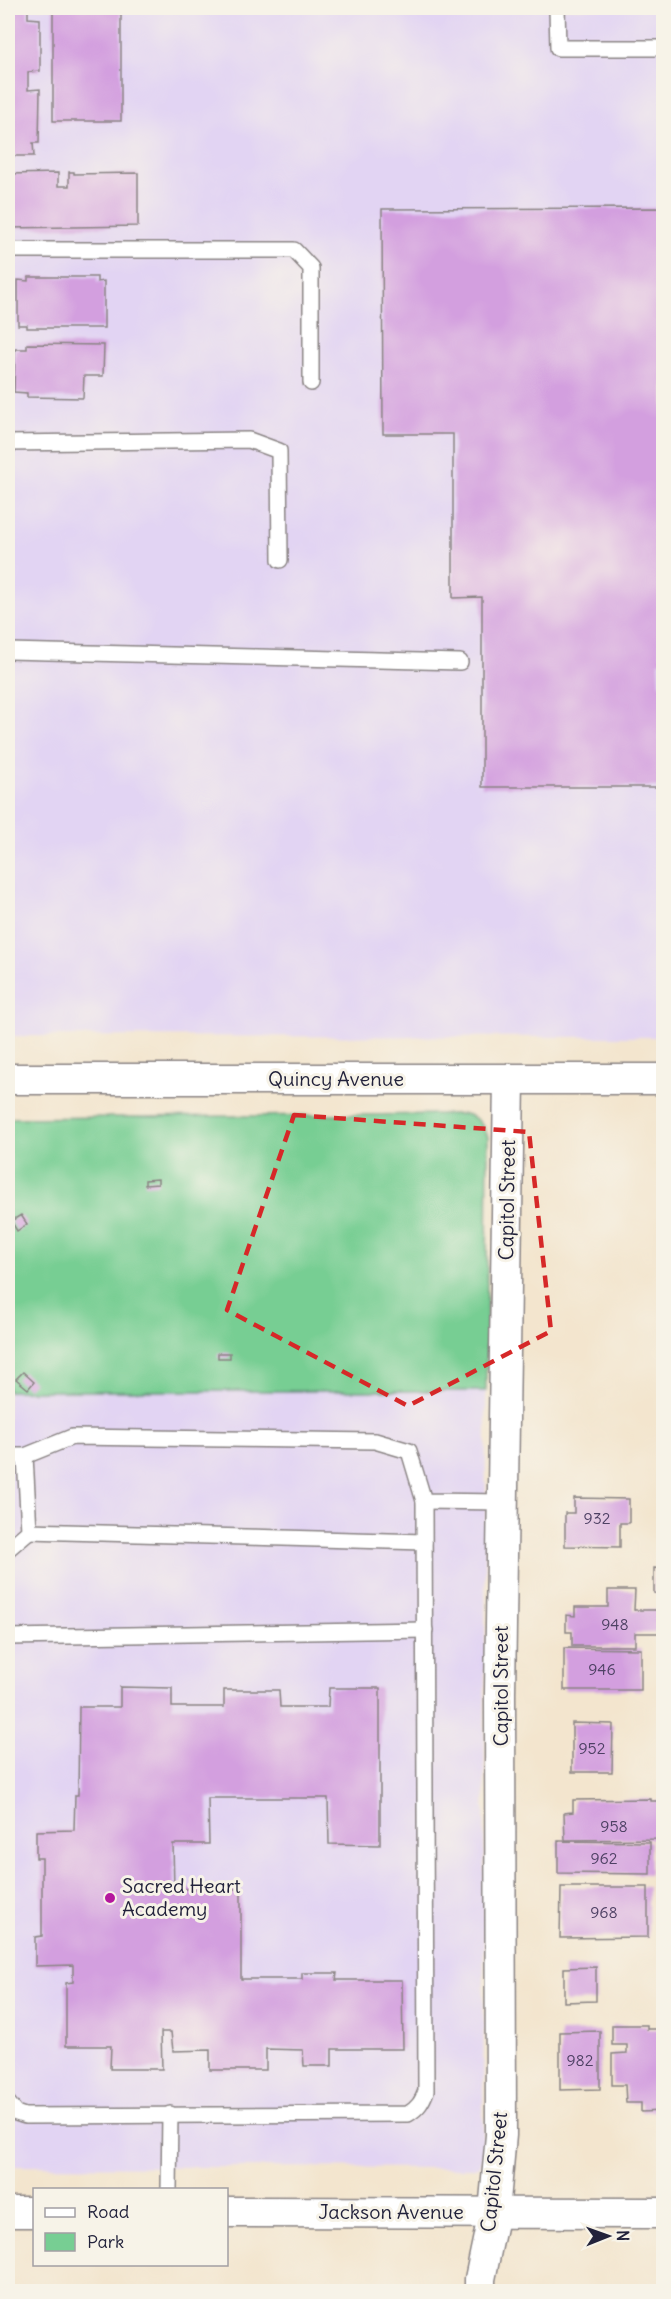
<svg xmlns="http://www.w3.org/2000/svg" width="671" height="2299" viewBox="0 0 671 2299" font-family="Delius,sans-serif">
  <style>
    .built { fill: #e2d4f3 }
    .green { fill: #77ce93; stroke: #4c7867; stroke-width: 1.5 }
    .building { fill: #d39fdf }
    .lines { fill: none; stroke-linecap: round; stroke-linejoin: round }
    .lane-casing { stroke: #8a8484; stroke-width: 18 }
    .street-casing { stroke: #8a8484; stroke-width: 33 }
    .lane { stroke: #fff; stroke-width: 15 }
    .street { stroke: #fff; stroke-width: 30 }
    .marked { fill: none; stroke: #d62828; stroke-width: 4.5; stroke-dasharray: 12 8; stroke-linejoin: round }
    .poi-dot { fill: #b5179e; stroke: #f7f3e8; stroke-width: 2 }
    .labels { text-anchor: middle; stroke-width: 6; stroke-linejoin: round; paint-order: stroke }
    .number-label { font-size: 16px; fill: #4e4164 }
    .street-label { font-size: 20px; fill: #22223b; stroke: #f7f3e8 }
    .poi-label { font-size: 20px; fill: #22223b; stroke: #f7f3e8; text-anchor: start }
  </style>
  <rect width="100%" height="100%" fill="#f7f3e8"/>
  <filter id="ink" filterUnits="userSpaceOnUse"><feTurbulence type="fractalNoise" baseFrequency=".0167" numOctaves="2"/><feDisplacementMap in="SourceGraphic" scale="12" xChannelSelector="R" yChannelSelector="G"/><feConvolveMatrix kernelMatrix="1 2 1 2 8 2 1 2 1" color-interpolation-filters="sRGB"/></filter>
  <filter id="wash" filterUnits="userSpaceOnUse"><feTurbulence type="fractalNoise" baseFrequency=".008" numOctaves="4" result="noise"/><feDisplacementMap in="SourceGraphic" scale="24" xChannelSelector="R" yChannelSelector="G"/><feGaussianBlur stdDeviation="1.35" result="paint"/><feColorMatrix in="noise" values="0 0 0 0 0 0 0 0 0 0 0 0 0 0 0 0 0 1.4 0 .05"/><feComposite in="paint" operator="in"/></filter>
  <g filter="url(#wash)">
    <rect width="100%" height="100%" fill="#f3e5ce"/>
    <!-- built -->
    <g class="built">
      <path d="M 8,8 L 663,8 L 663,1037 L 8,1036 Z"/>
      <path d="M 8,1391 L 486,1391 L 483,2159 L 479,2166 L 475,2168 L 8,2166 Z"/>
    </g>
    <!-- green -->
    <path class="green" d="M 465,1114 C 478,1117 483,1125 488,1137 L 486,1391 L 8,1391 L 8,1118 Z"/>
    <g id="blocks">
      <!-- building -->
      <g class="building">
        <path d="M 8,8 L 28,8 L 28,18 L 40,19 L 40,71 L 28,72 L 28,90 L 40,89 L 39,143 L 33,143 L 34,156 L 8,156 Z"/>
        <rect x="53" y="8" width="68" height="113"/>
        <path d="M 69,172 L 74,172 L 74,174 L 138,173 L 138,226 L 8,228 L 8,174 L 58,173 L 58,186 L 69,186 Z"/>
        <path d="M 659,208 L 659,321 L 664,321 L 664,473 L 660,473 L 660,529 L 664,529 L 664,604 L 660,604 L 660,624 L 664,624 L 664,631 L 659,631 L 660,655 L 664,655 L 664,661 L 659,662 L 660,684 L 664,684 L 664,725 L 660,725 L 660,747 L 663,747 L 664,790 L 659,790 L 659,787 L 482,787 L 482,597 L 453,598 L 453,434 L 383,434 L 382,209 Z"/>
        <path d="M 28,277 L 97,277 L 97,282 L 104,281 L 104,328 L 27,328 L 27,325 L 18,325 L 18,280 L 28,281 Z"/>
        <path d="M 27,344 L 104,345 L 103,376 L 84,376 L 83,398 L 27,397 L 27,393 L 14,392 L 15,349 L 27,349 Z"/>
        <path d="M 158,1179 L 158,1184 L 145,1185 L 145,1180 Z"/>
        <path d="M 21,1215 L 27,1224 L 17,1231 L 11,1221 Z"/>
        <rect x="218" y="1353" width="12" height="5"/>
        <path d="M 23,1372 L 34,1382 L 28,1389 L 16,1379 Z"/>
        <path d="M 574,1498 L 629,1499 L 629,1523 L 620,1523 L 620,1547 L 565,1546 L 565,1513 L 574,1513 Z"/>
        <path d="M 654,1568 L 664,1569 L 664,1594 L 654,1593 Z"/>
        <path d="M 608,1590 L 635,1590 L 634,1610 L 664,1610 L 664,1633 L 635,1633 L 635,1646 L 572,1646 L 572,1632 L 566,1632 L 566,1615 L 575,1616 L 575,1607 L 608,1607 Z"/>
        <path d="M 564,1648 L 641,1649 L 641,1690 L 564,1690 Z"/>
        <path d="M 120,1687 L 172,1688 L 172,1707 L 224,1707 L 224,1690 L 279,1690 L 280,1707 L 328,1707 L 329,1688 L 380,1688 L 380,1845 L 329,1844 L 328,1798 L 208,1798 L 209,1844 L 173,1844 L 174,1889 L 241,1889 L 241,1979 L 302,1979 L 302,1973 L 337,1973 L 336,1980 L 402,1980 L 403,2049 L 332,2049 L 332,2066 L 304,2066 L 303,2050 L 266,2049 L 266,2070 L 210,2070 L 210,2050 L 173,2051 L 171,2032 L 161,2032 L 162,2069 L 110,2069 L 111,2046 L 66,2046 L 66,1983 L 73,1982 L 73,1965 L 35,1966 L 35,1937 L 42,1936 L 42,1858 L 36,1858 L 36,1831 L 74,1830 L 75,1795 L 78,1795 L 79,1707 L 120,1707 Z"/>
        <path d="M 572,1723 L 613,1724 L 612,1772 L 572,1772 Z"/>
        <path d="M 651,1799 L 651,1801 L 664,1801 L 664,1839 L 565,1840 L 564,1813 L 573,1812 L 573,1800 Z"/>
        <path d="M 558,1841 L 650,1842 L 650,1874 L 558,1873 Z"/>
        <path d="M 561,1887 L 648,1887 L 648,1937 L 560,1938 Z"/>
        <path d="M 596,1967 L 596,2001 L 564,2002 L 564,1968 Z"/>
        <path d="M 612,2025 L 647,2025 L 647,2029 L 664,2029 L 663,2111 L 641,2112 L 641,2103 L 626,2103 L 625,2085 L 612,2085 L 612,2054 L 627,2053 L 627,2045 L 612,2045 Z"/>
        <path d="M 600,2031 L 600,2089 L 560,2090 L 560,2032 Z"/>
      </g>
    </g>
  </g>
  <g filter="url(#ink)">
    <use href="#blocks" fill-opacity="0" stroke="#8a8484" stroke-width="1.5"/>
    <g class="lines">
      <defs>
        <g id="lane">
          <path d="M 557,8 L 558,48 L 664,48"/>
          <path d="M 8,250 L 294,250 L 311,268 L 311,383"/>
          <path d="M 8,443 L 249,440 L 279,451 L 280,560"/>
          <path d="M 8,651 L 460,662"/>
          <path d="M 8,1456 L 25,1456 L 72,1437 L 375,1441 L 409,1451 L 424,1501 L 503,1502"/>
          <path d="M 29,1531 L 424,1542"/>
          <path d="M 8,1549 L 29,1531 L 25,1456"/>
          <path d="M 8,1637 L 425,1630"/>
          <path d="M 8,2103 L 16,2113 L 25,2116 L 408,2114 C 418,2108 422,2102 426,2091 L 424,1501"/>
          <path d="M 169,2190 L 170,2114"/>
        </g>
        <g id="street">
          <path d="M 8,1079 L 664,1079"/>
          <path d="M 8,2212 L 34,2212"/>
          <path d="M 226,2212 L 664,2213"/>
          <path d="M 480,2292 L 480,2279 L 494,2212 L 501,2135 L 500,1693 L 509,1079"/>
        </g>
      </defs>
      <!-- lane casing -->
      <use href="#lane" class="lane-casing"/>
      <!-- street casing -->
      <use href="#street" class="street-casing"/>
      <!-- lane -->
      <use href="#lane" class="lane"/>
      <!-- street -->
      <use href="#street" class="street"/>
    </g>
  </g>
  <!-- marked area -->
  <path class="marked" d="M 294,1115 L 529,1132 L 551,1331 L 408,1406 L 227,1310 Z"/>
  <!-- markers -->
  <circle class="poi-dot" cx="110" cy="1898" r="6"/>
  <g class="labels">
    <!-- number labels -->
    <g class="number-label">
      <text x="597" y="1524">932</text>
      <text x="615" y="1630">948</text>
      <text x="602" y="1675">946</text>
      <text x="592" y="1754">952</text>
      <text x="614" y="1832">958</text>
      <text x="604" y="1864">962</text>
      <text x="604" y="1918">968</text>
      <text x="580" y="2066">982</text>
    </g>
    <!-- street labels -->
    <g class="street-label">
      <text x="336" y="1086">Quincy Avenue</text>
      <text transform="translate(507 1200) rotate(-89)" y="7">Capitol Street</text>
      <text transform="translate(501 1686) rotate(-90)" y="7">Capitol Street</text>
      <text transform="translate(494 2172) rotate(-84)" y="7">Capitol Street</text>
      <text x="391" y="2219">Jackson Avenue</text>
    </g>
    <!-- poi labels -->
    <g class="poi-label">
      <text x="122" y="1893">Sacred Heart<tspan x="122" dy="23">Academy</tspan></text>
    </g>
  </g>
  <!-- margin -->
  <rect width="671" height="2299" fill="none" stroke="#f7f3e8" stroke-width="30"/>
  <!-- legend -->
  <rect x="33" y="2188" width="195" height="78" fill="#f7f3e8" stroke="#a29fa3" stroke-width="1.5"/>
  <rect x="45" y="2208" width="30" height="9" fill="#ffffff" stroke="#a29fa3" stroke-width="1.5"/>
  <text x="87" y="2218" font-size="18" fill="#22223b">Road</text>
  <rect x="45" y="2233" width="30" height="18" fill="#77ce93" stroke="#a29fa3" stroke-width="1.5"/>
  <text x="87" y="2248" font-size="18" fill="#22223b">Park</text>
  <!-- north arrow -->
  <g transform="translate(608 2236) rotate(89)" stroke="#f7f3e8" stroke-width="4.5" paint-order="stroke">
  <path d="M0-4.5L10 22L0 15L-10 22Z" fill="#22223b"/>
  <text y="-9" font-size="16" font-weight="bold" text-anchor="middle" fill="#22223b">N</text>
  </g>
</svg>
